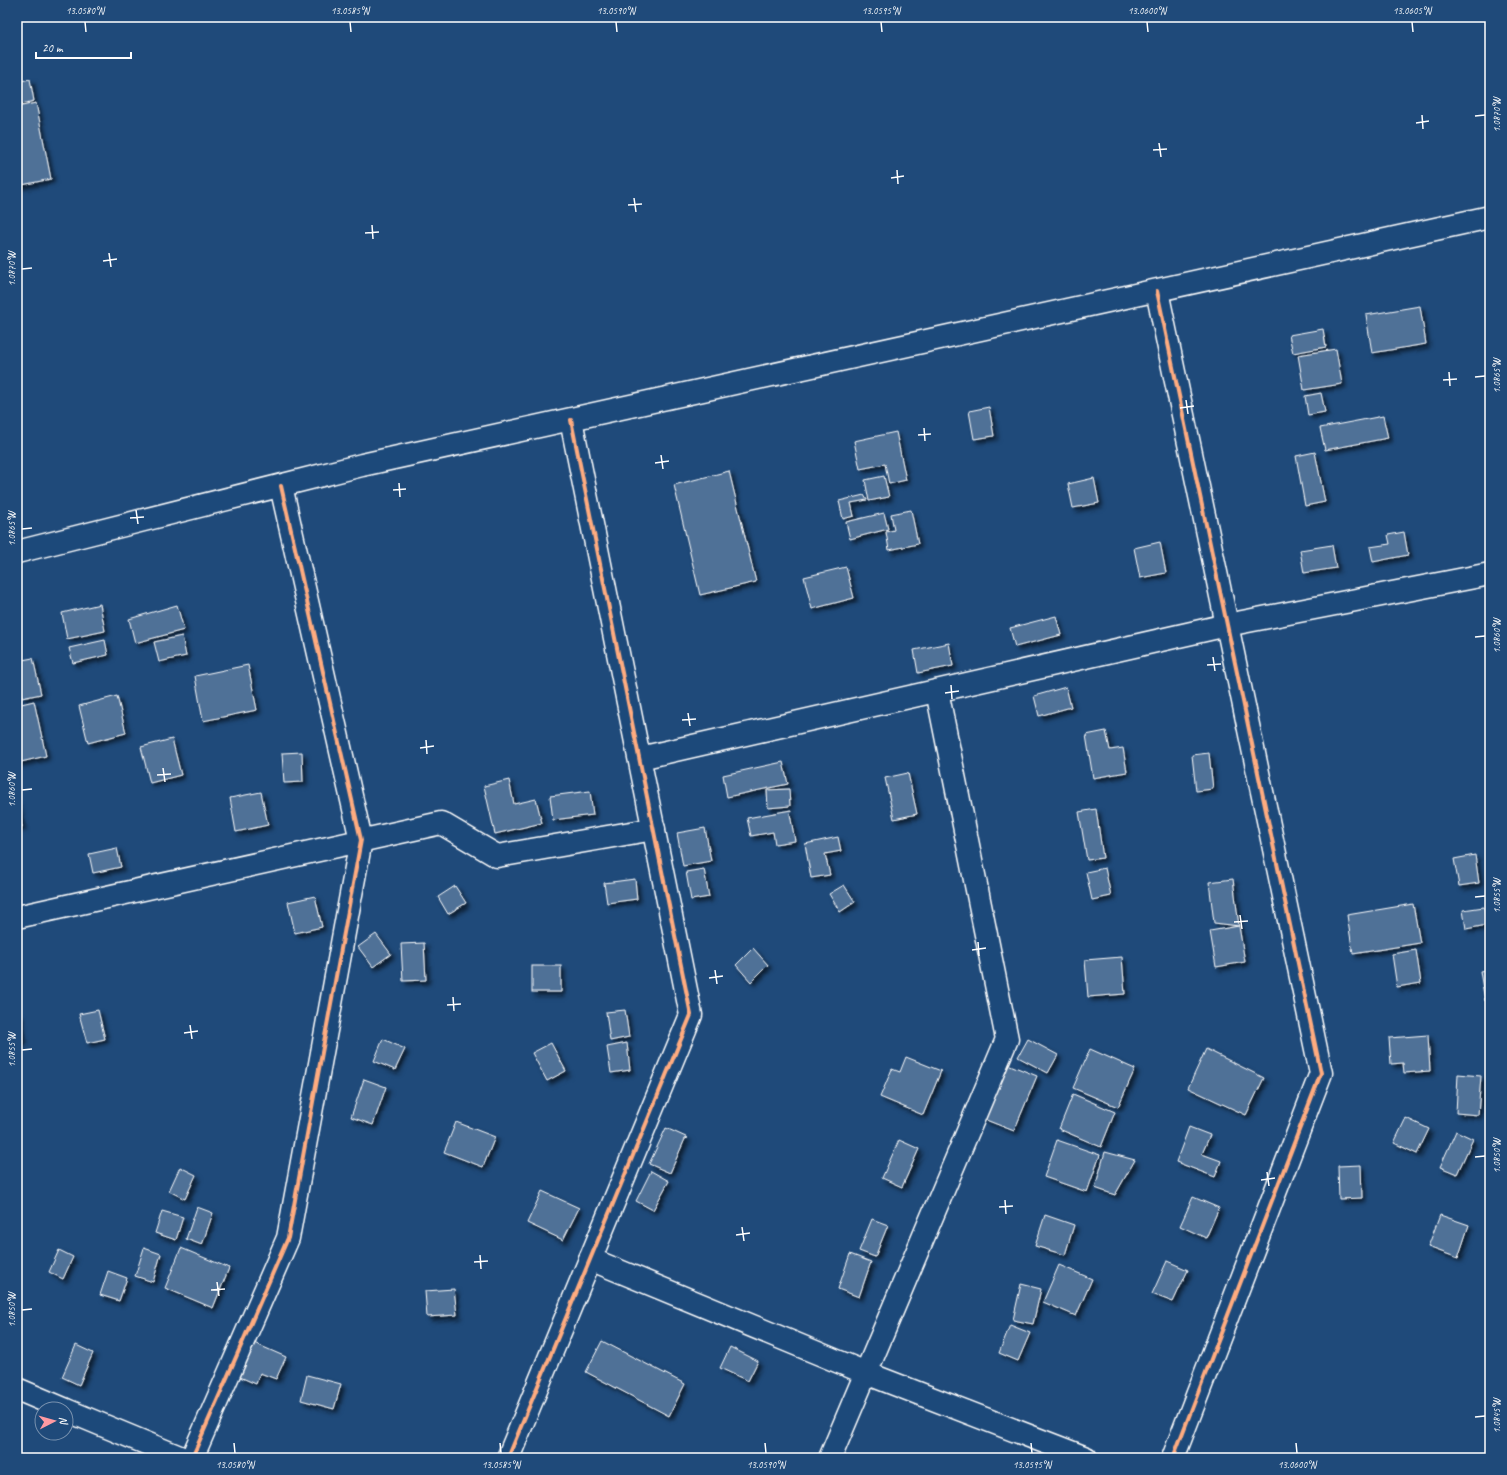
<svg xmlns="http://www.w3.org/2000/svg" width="1507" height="1475" viewBox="0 0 1507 1475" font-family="Caveat,sans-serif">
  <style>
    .building { fill: #507197; stroke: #fff; filter: url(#shadow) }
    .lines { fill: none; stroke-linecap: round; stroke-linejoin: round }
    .minor-casing { stroke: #fff; stroke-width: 25 }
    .major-casing { stroke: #fff; stroke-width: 25 }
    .minor { stroke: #1f4a7a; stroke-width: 22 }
    .major { stroke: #1f4a7a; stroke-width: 22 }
    .cycleway-casing { stroke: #1f4a7a; stroke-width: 6 }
    .cycleway { stroke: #ffac80; stroke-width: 4 }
    .ticks { fill: none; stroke: #fff; stroke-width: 1.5 }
    .neatline { fill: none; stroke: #fff; stroke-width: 1.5 }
    .ticks-label { font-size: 10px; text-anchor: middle; fill: #fff }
  </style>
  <defs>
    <filter id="shadow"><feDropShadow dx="3.5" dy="3.5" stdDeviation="2" flood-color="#0009"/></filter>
  </defs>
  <rect width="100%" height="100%" fill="#1f4a7a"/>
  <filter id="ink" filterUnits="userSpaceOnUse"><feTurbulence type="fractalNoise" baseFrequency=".025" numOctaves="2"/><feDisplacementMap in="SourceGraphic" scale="8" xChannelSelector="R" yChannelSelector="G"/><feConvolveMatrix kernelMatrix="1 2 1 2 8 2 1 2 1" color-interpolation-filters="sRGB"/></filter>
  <g filter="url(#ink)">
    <!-- building -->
    <g class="building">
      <path d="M 30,79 L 34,101 L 17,105 L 17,82 Z"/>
      <path d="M 36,103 L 51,179 L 17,186 L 17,107 Z"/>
      <path d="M 1420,306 L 1426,344 L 1372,353 L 1366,315 Z"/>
      <path d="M 1323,329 L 1326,347 L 1293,353 L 1289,335 Z"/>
      <path d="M 1336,349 L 1342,384 L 1304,390 L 1298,355 Z"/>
      <path d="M 1321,393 L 1325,412 L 1308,415 L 1305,396 Z"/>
      <path d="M 989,407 L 994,436 L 974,439 L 969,411 Z"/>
      <path d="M 1383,416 L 1388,438 L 1325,450 L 1320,428 Z"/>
      <path d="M 896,432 L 906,480 L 889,484 L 885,464 L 860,469 L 854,441 Z"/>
      <path d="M 1315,452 L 1325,502 L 1305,506 L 1296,456 Z"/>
      <path d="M 729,471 L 756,582 L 700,595 L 674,485 Z"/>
      <path d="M 884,476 L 889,497 L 869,501 L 865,480 Z"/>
      <path d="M 1094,478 L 1099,503 L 1073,508 L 1068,484 Z"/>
      <path d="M 864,495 L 867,500 L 851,503 L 854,516 L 843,519 L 839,501 Z"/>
      <path d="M 911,510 L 918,544 L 889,550 L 886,532 L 894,530 L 891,514 Z"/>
      <path d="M 884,513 L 888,529 L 850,539 L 846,522 Z"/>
      <path d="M 1404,532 L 1408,555 L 1373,562 L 1370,547 L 1390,544 L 1388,535 Z"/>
      <path d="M 1160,542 L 1166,573 L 1140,578 L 1134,548 Z"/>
      <path d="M 1332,545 L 1336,568 L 1304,573 L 1300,550 Z"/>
      <path d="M 846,567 L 854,598 L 812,609 L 804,577 Z"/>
      <path d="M 100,604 L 105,631 L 67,639 L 62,613 Z"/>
      <path d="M 177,605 L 184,630 L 135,643 L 129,619 Z"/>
      <path d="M 1056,616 L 1061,635 L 1015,647 L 1010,628 Z"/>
      <path d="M 182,636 L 186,656 L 159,662 L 154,642 Z"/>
      <path d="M 105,640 L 108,655 L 73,663 L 69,648 Z"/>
      <path d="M 949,643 L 953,666 L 918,673 L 914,650 Z"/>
      <path d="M 33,658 L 41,694 L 22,698 L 17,675 L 17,661 Z"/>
      <path d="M 248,665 L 257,710 L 203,721 L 195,676 Z"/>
      <path d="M 1066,687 L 1071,707 L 1039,716 L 1034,696 Z"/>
      <path d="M 117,696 L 126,733 L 88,743 L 79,706 Z"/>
      <path d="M 34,701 L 46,756 L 17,763 L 17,705 Z"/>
      <path d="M 1106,731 L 1110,750 L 1123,748 L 1127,772 L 1093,778 L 1086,735 Z"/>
      <path d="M 172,739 L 181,775 L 150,783 L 141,747 Z"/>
      <path d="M 302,752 L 303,782 L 284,783 L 282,753 Z"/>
      <path d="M 1209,753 L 1213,789 L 1196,791 L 1192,755 Z"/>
      <path d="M 783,762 L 788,784 L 727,797 L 723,775 Z"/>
      <path d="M 908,773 L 917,814 L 894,819 L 885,778 Z"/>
      <path d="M 509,780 L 514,804 L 536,799 L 542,823 L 495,834 L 484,786 Z"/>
      <path d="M 789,789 L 790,806 L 768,808 L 767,790 Z"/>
      <path d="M 590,791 L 593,815 L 553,820 L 550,796 Z"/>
      <path d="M 261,792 L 268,825 L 236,832 L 230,798 Z"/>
      <path d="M 17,802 L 22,827 L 17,828 Z"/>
      <path d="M 1096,809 L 1103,858 L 1087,860 L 1079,812 Z"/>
      <path d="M 791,810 L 790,814 L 795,841 L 775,844 L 773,832 L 751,836 L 747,818 Z"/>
      <path d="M 705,828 L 711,861 L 683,866 L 677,833 Z"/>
      <path d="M 838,837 L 841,851 L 825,854 L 830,875 L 811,878 L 805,844 Z"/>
      <path d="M 117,848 L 121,867 L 93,873 L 89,854 Z"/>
      <path d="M 1475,855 L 1479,883 L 1459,886 L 1454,859 Z"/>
      <path d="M 1105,868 L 1111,896 L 1092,900 L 1086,872 Z"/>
      <path d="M 704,869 L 709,897 L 691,900 L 686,872 Z"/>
      <path d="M 635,879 L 637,899 L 607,903 L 604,883 Z"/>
      <path d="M 1233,879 L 1239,926 L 1214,923 L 1209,882 Z"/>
      <path d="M 844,885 L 855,902 L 840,912 L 829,894 Z"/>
      <path d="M 455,886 L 466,903 L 448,914 L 438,897 Z"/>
      <path d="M 315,896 L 322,927 L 295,933 L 288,902 Z"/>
      <path d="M 1413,904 L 1420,943 L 1353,954 L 1347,915 Z"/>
      <path d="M 1484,907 L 1487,925 L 1466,929 L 1463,910 Z"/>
      <path d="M 1239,926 L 1245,962 L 1216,967 L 1210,931 Z"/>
      <path d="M 376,934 L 391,954 L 373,967 L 358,947 Z"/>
      <path d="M 424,943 L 426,980 L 403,981 L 401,944 Z"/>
      <path d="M 753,948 L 768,965 L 751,982 L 736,965 Z"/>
      <path d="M 1416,950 L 1421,983 L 1397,987 L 1392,954 Z"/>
      <path d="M 1122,957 L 1125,994 L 1088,997 L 1085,960 Z"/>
      <rect x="532" y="966" width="29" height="26"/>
      <path d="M 1490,969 L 1490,1000 L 1485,1001 L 1480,971 Z"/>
      <path d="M 98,1010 L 105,1039 L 87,1043 L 79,1014 Z"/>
      <path d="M 625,1010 L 629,1037 L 610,1041 L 606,1012 Z"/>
      <path d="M 17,1014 L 19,1014 L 22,1043 L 17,1043 Z"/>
      <path d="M 1428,1035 L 1430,1071 L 1404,1073 L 1403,1063 L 1391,1064 L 1389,1038 Z"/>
      <path d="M 383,1039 L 405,1049 L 395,1070 L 374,1061 Z"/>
      <path d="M 1028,1039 L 1058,1055 L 1048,1073 L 1018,1057 Z"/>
      <path d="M 551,1043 L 566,1071 L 547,1081 L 532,1053 Z"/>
      <path d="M 627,1043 L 630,1070 L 611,1073 L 607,1047 Z"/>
      <path d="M 1090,1049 L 1135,1069 L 1118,1107 L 1073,1088 Z"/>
      <path d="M 1206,1049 L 1264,1078 L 1246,1115 L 1188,1088 Z"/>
      <path d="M 906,1057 L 941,1071 L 923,1115 L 880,1097 L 892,1069 L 900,1072 Z"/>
      <path d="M 1005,1063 L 1037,1076 L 1014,1131 L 981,1118 Z"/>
      <path d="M 1458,1074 L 1481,1076 L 1478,1115 L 1456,1113 Z"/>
      <path d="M 364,1079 L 386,1087 L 373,1125 L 351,1117 Z"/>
      <path d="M 1073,1094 L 1115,1112 L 1101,1147 L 1059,1129 Z"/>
      <path d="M 1406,1118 L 1429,1129 L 1417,1154 L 1394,1143 Z"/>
      <path d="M 456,1122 L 495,1137 L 483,1167 L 444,1152 Z"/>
      <path d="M 1189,1127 L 1210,1135 L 1202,1154 L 1221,1161 L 1215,1177 L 1176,1162 Z"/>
      <path d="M 666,1128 L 688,1138 L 685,1139 L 670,1173 L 649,1164 Z"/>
      <path d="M 1456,1131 L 1473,1139 L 1457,1174 L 1440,1167 Z"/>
      <path d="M 899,1140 L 919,1149 L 902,1187 L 882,1178 Z"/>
      <path d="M 1057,1140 L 1100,1155 L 1087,1192 L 1044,1177 Z"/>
      <path d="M 1105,1152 L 1135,1160 L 1115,1195 L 1095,1188 Z"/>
      <path d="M 1361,1165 L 1362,1198 L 1339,1199 L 1338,1166 Z"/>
      <path d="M 180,1167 L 196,1175 L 185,1199 L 169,1191 Z"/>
      <path d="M 651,1171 L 669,1181 L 653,1210 L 636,1201 Z"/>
      <path d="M 542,1191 L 579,1208 L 563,1240 L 527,1223 Z"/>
      <path d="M 1193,1197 L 1219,1208 L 1206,1238 L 1180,1226 Z"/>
      <path d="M 197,1207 L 213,1213 L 202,1245 L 186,1239 Z"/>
      <path d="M 162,1211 L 183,1217 L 176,1240 L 155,1233 Z"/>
      <path d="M 1045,1215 L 1074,1225 L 1065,1255 L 1035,1246 Z"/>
      <path d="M 1440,1215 L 1469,1225 L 1458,1258 L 1428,1247 Z"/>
      <path d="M 872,1219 L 888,1225 L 875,1257 L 859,1251 Z"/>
      <path d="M 144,1248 L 161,1254 L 153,1282 L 135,1276 Z"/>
      <path d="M 181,1248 L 229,1268 L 213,1308 L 165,1288 Z"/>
      <path d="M 59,1250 L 73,1257 L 63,1279 L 49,1272 Z"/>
      <path d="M 850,1254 L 871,1262 L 859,1297 L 838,1289 Z"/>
      <path d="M 1167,1261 L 1188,1270 L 1173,1302 L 1152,1294 Z"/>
      <path d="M 1059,1265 L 1092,1279 L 1076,1316 L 1043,1302 Z"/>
      <path d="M 108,1271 L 127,1278 L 119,1301 L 100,1295 Z"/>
      <path d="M 1021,1284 L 1041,1289 L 1033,1324 L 1013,1320 Z"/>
      <path d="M 454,1289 L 457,1315 L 427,1317 L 425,1291 Z"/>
      <path d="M 1010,1325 L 1030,1333 L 1018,1361 L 999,1353 Z"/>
      <path d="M 602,1341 L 685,1384 L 669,1416 L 586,1372 Z"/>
      <path d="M 254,1343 L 286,1357 L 276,1379 L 260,1373 L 256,1384 L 240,1377 Z"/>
      <path d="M 76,1345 L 93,1353 L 79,1385 L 62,1377 Z"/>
      <path d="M 730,1347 L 758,1361 L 748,1381 L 720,1368 Z"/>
      <path d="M 307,1375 L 341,1384 L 334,1409 L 301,1400 Z"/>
    </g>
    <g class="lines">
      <defs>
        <g id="minor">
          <path d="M 1157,291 L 1321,1073 L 1173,1458"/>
          <path d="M 640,758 L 1227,625 L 1490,574"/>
          <path d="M 17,917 L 441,823 L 497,856 L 654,829"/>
          <path d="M 590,1259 L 866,1373 L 1086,1458"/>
          <path d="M 17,1389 L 64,1409"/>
          <path d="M 66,1410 L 182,1458"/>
          <path d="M 192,1458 L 288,1238 L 361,840 L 281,486"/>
          <path d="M 508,1458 L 691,1015 L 571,420"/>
          <path d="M 830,1458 L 1007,1039 L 937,691"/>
        </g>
        <path id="major" d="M 17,552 L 362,465 L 1490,217"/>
      </defs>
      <!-- minor casing -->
      <use href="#minor" class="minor-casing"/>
      <!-- major casing -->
      <use href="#major" class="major-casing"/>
      <!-- minor -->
      <use href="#minor" class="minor"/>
      <!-- major -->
      <use href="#major" class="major"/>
      <defs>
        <g id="cycleway">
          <path d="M 1157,291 L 1321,1073 L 1173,1458"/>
          <path d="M 192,1458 L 288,1238 L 361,840 L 281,486"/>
          <path d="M 508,1458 L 691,1015 L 571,420"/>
        </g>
      </defs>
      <!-- cycleway casing -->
      <use href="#cycleway" class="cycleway-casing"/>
      <!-- cycleway -->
      <use href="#cycleway" class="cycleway"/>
    </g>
  </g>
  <!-- ticks -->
  <path class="ticks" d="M 85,22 L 86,32M 350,22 L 351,32M 616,22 L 617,32M 881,22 L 882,32M 1147,22 L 1148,32M 1412,22 L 1413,32M 1422,115 L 1423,129M 1475,116 L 1485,115M 1416,123 L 1429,121M 1159,143 L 1161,157M 1153,150 L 1167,149M 897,170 L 898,184M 891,178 L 904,176M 634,198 L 636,212M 628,205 L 642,204M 372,225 L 373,239M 365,233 L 379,232M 109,253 L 111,267M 103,261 L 117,259M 22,269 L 32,268M 1449,372 L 1450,386M 1475,377 L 1485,376M 1443,380 L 1457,379M 1186,400 L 1188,414M 1180,408 L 1194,406M 924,428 L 925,441M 918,435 L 931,434M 661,455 L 663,469M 655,463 L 669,461M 399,483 L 400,497M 393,490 L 406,489M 136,510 L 138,524M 130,518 L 144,517M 22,529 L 32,528M 1475,637 L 1485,636M 1213,657 L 1215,671M 1207,665 L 1221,664M 951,685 L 952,699M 945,693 L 959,691M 688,713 L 690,726M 682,720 L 696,719M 426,740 L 427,754M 420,748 L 434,746M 163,768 L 165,782M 157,775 L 171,774M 22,790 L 32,789M 1475,897 L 1485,896M 1240,915 L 1242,929M 1234,922 L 1248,921M 978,942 L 979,956M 972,950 L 986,948M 715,970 L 717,984M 709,978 L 723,976M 453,997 L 454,1011M 447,1005 L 461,1004M 190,1025 L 192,1039M 184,1033 L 198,1031M 22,1050 L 32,1049M 1475,1157 L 1485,1156M 1267,1172 L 1269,1186M 1261,1180 L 1275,1178M 1005,1200 L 1006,1214M 999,1207 L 1013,1206M 742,1227 L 744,1241M 736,1235 L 750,1233M 480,1255 L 481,1269M 474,1262 L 488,1261M 217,1282 L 219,1296M 211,1290 L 225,1289M 22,1310 L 32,1309M 1475,1417 L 1485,1416M 234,1443 L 235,1453M 500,1443 L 501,1453M 765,1443 L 766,1453M 1031,1443 L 1032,1453M 1296,1443 L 1297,1453"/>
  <!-- margin -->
  <rect width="1507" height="1475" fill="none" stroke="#1f4a7a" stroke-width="44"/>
  <!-- north arrow -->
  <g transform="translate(54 1421) rotate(84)"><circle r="19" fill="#1f4a7a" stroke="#7992af"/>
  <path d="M0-3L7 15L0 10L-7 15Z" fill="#ff9aa2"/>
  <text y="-6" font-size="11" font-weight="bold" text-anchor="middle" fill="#ffffff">N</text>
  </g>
  <!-- scale -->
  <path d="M36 52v6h95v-6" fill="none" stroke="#ffffff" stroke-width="2"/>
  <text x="42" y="52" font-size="12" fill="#ffffff" stroke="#1f4a7a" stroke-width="3" paint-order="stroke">20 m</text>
  <rect x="22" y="22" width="1463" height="1431" class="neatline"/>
  <g class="ticks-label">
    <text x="85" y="14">13.0580°N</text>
    <text x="350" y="14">13.0585°N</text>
    <text x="616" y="14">13.0590°N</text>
    <text x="881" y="14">13.0595°N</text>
    <text x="1147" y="14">13.0600°N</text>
    <text x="1412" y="14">13.0605°N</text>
    <text transform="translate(1496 115) rotate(-90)" y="4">1.0870°W</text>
    <text transform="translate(11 269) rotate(-90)" y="4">1.0870°W</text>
    <text transform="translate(1496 376) rotate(-90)" y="4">1.0865°W</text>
    <text transform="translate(11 529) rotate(-90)" y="4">1.0865°W</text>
    <text transform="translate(1496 636) rotate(-90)" y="4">1.0860°W</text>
    <text transform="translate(11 790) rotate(-90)" y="4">1.0860°W</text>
    <text transform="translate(1496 896) rotate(-90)" y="4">1.0855°W</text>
    <text transform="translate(11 1050) rotate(-90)" y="4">1.0855°W</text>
    <text transform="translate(1496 1156) rotate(-90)" y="4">1.0850°W</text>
    <text transform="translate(11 1310) rotate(-90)" y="4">1.0850°W</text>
    <text transform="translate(1496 1416) rotate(-90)" y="4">1.0845°W</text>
    <text x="235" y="1468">13.0580°N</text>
    <text x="501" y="1468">13.0585°N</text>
    <text x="766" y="1468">13.0590°N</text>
    <text x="1032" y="1468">13.0595°N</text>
    <text x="1297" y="1468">13.0600°N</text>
  </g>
</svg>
